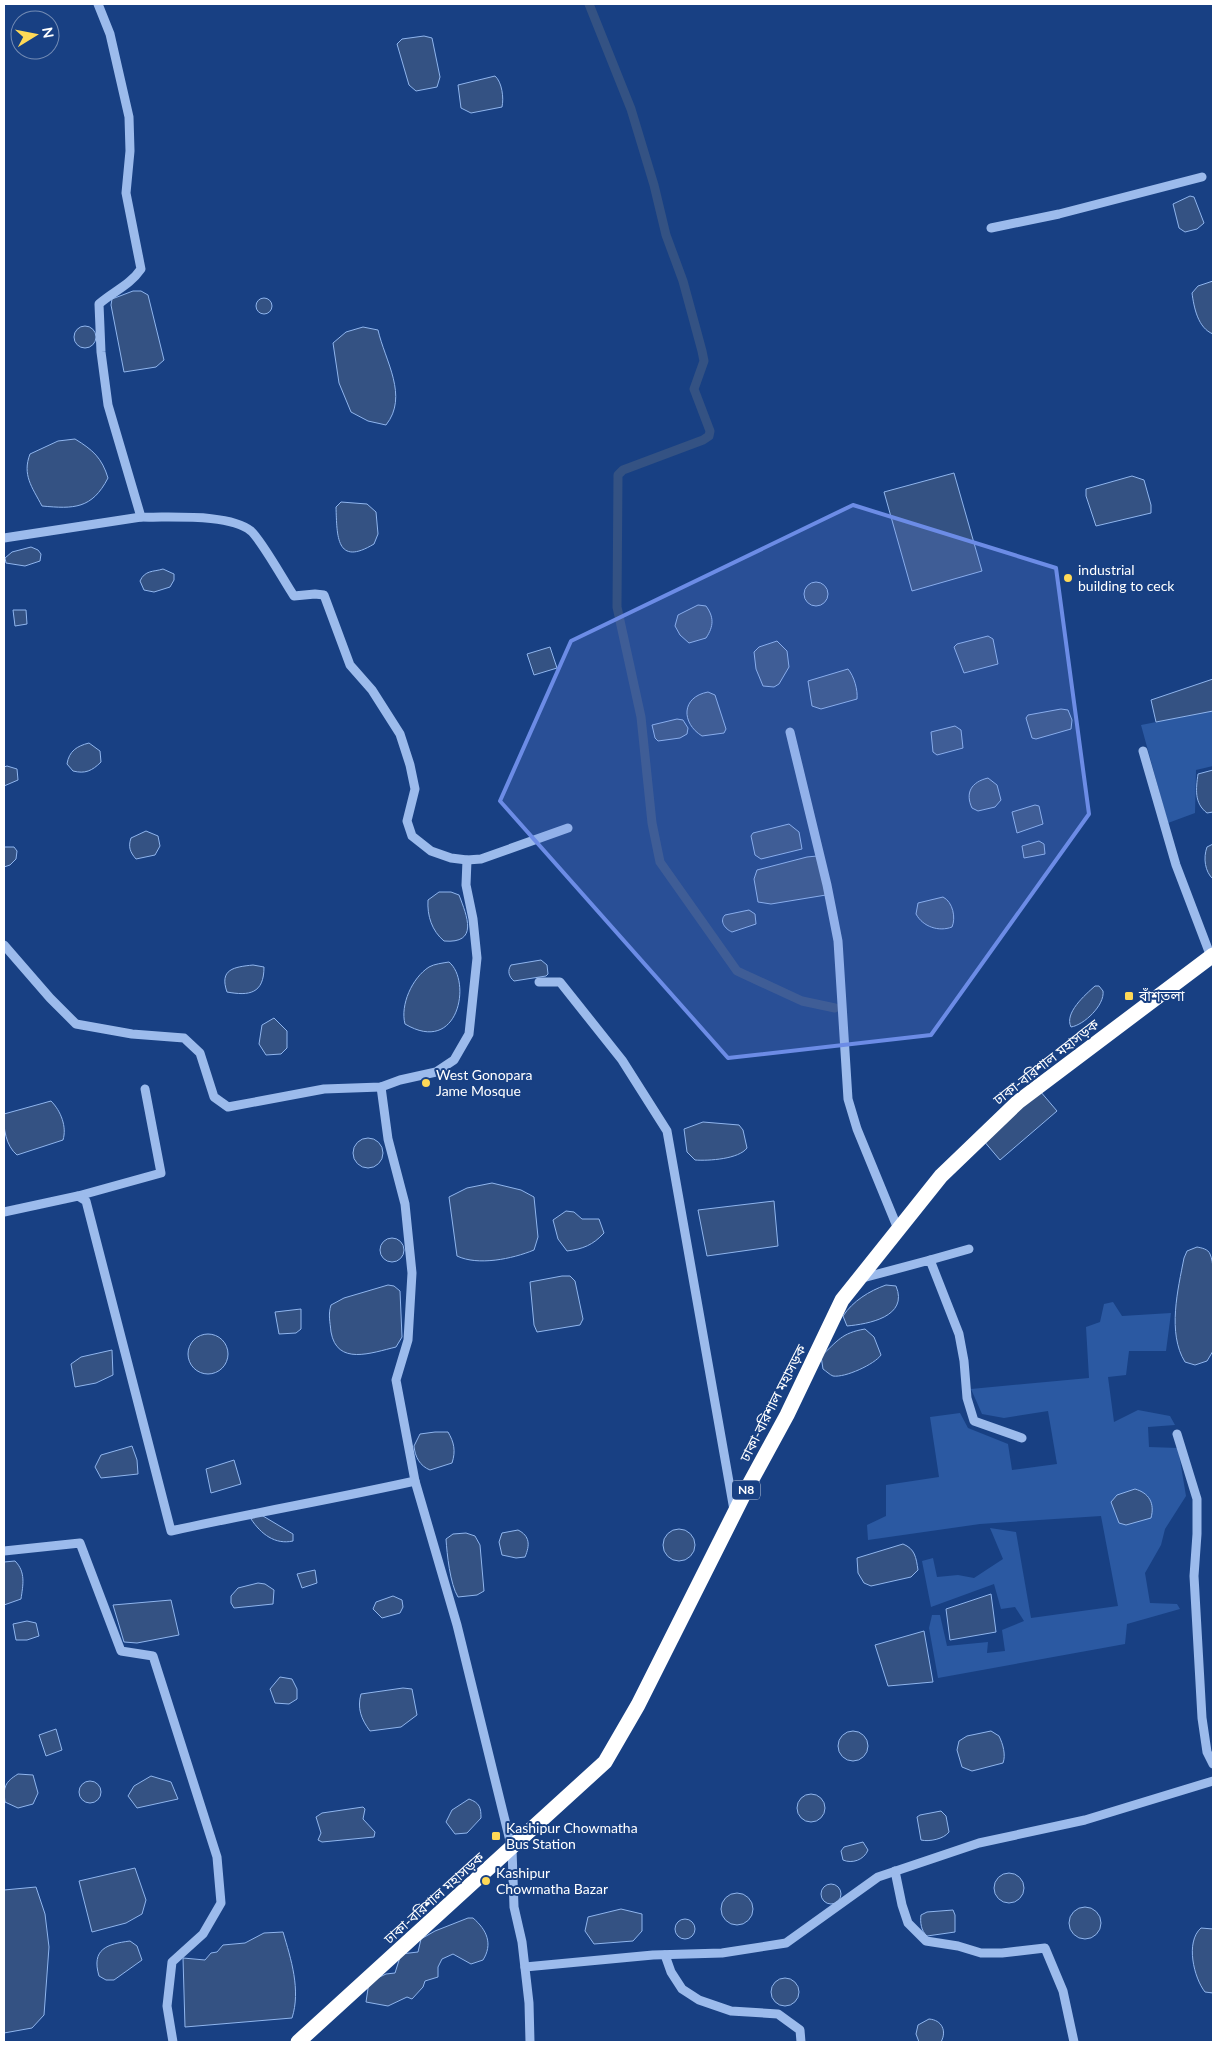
<svg xmlns="http://www.w3.org/2000/svg" width="1217" height="2046" viewBox="0 0 1217 2046" font-family="Lato,'Noto Sans Bengali',sans-serif">
  <style>
    .green { fill: #2b59a2 }
    .water { fill: #345283; stroke: #8fb5ee }
    .lines { fill: none; stroke-linecap: round; stroke-linejoin: round }
    .canal { stroke: #345283; stroke-width: 9 }
    .minor { stroke: #9cbbec; stroke-width: 9 }
    .highway { stroke: #fff; stroke-width: 15 }
    .marked { fill: #6c8ce6; fill-opacity: 0.2; stroke: #6c8ce6; stroke-width: 4; stroke-linejoin: round }
    .poi-dot { fill: #ffd957; stroke: #184083; stroke-width: 2 }
    .labels { text-anchor: middle; stroke-width: 4; stroke-linejoin: round; paint-order: stroke }
    .shield { fill: #184083; stroke: #bac6da; stroke-width: 1 }
    .shield-label { font-size: 12px; font-weight: bold; fill: #fff }
    .poi-label { font-size: 14px; fill: #fff; stroke: #184083; text-anchor: start }
    .street-label { font-size: 14px; fill: #fff; stroke: #184083 }
  </style>
  <rect width="100%" height="100%" fill="#184083"/>
  <!-- green -->
  <g class="green">
    <path d="M 1213,711 L 1213,766 L 1196,770 L 1195,813 L 1168,823 L 1141,725 Z"/>
    <path d="M 1113,1302 L 1122,1316 L 1171,1313 L 1166,1351 L 1129,1351 L 1126,1375 L 1108,1377 L 1114,1422 L 1138,1410 L 1170,1416 L 1175,1425 L 1148,1427 L 1149,1447 L 1178,1448 L 1186,1496 L 1165,1529 L 1161,1545 L 1145,1573 L 1150,1603 L 1177,1604 L 1180,1609 L 1127,1624 L 1125,1644 L 938,1678 L 929,1628 L 932,1615 L 940,1615 L 947,1646 L 988,1642 L 987,1653 L 1005,1651 L 1002,1630 L 1024,1621 L 1015,1607 L 1001,1609 L 994,1584 L 931,1607 L 922,1561 L 933,1558 L 937,1577 L 958,1575 L 974,1578 L 1003,1559 L 990,1528 L 1016,1532 L 1031,1618 L 1118,1606 L 1101,1516 L 980,1524 L 868,1540 L 867,1525 L 886,1516 L 886,1485 L 939,1477 L 930,1417 L 960,1413 L 968,1428 L 1008,1444 L 1012,1470 L 1057,1464 L 1048,1411 L 1004,1418 L 982,1414 L 971,1389 L 1089,1378 L 1086,1327 L 1100,1322 L 1104,1304 Z"/>
  </g>
  <!-- water -->
  <g class="water">
    <path d="M 424,36 L 432,38 L 440,77 L 437,87 L 416,91 L 409,85 L 397,44 L 402,39 Z"/>
    <path d="M 495,76 C 502,82 504,98 502,107 L 471,113 L 461,108 L 458,85 Z"/>
    <path d="M 1190,196 L 1194,197 L 1204,223 L 1197,229 L 1185,232 L 1179,228 L 1173,204 Z"/>
    <path d="M 1213,281 L 1213,334 C 1198,328 1194,308 1192,293 L 1198,286 Z"/>
    <path d="M 133,291 L 141,291 L 148,295 L 164,360 L 156,367 L 124,372 L 111,305 L 112,299 Z"/>
    <circle cx="264" cy="306" r="8"/>
    <circle cx="85" cy="337" r="11"/>
    <path d="M 363,327 L 378,330 C 385,361 409,396 386,425 L 368,421 L 351,412 L 339,383 L 333,343 L 346,332 Z"/>
    <path d="M 75,439 C 93,450 102,458 108,478 C 92,509 74,509 42,506 C 32,487 22,475 30,454 L 58,441 Z"/>
    <path d="M 954,473 L 982,571 L 912,591 L 884,492 Z"/>
    <path d="M 1132,476 L 1144,480 L 1151,505 L 1151,513 L 1096,526 L 1086,496 L 1086,489 Z"/>
    <path d="M 341,502 L 367,504 L 376,512 L 378,534 L 374,544 C 336,567 337,536 336,507 Z"/>
    <path d="M 31,547 L 38,550 L 41,554 L 40,561 L 25,566 L 6,563 L 5,558 L 12,552 Z"/>
    <path d="M 163,569 L 174,574 L 174,580 L 170,587 L 154,592 L 144,590 L 140,581 C 145,570 153,572 163,569 Z"/>
    <circle cx="816" cy="594" r="12"/>
    <path d="M 698,605 L 706,606 C 714,617 714,626 706,638 L 689,643 L 680,635 L 675,626 L 678,615 Z"/>
    <path d="M 13,610 L 26,610 L 27,624 L 15,626 Z"/>
    <path d="M 988,636 L 993,639 L 998,664 L 964,673 L 954,647 L 957,644 Z"/>
    <path d="M 777,641 L 787,651 L 789,667 L 779,684 L 774,687 L 763,686 L 756,669 L 754,652 L 759,647 Z"/>
    <path d="M 550,647 L 557,668 L 534,675 L 527,654 Z"/>
    <path d="M 848,669 C 854,676 858,690 857,699 L 821,709 L 812,706 L 808,681 Z"/>
    <path d="M 1213,679 L 1213,711 L 1156,722 L 1151,700 Z"/>
    <path d="M 708,692 L 715,695 L 726,729 L 724,733 L 702,736 C 681,723 681,697 708,692 Z"/>
    <path d="M 1061,709 L 1068,710 L 1072,720 L 1071,729 L 1036,739 L 1032,738 L 1026,718 L 1028,715 Z"/>
    <path d="M 677,719 L 683,720 L 688,728 L 687,734 L 680,738 L 658,741 L 655,738 L 652,725 Z"/>
    <path d="M 955,726 L 961,730 L 963,748 L 937,755 L 933,752 L 931,732 Z"/>
    <path d="M 89,743 L 100,751 L 101,762 C 92,771 85,774 73,771 L 67,764 C 69,751 77,746 89,743 Z"/>
    <path d="M 7,766 L 17,769 L 18,780 L 4,786 L 4,767 Z"/>
    <path d="M 1213,770 L 1213,812 L 1207,813 C 1194,803 1196,789 1198,774 Z"/>
    <path d="M 988,778 L 997,785 L 1001,800 L 995,807 L 978,811 L 972,808 C 965,793 971,782 988,778 Z"/>
    <path d="M 1035,805 L 1039,806 L 1043,824 L 1017,833 L 1012,812 Z"/>
    <path d="M 789,824 L 799,832 L 802,849 L 761,859 L 755,855 L 751,836 L 753,833 Z"/>
    <path d="M 146,831 L 158,836 L 160,846 L 155,855 L 136,859 C 130,852 128,847 131,838 Z"/>
    <path d="M 1039,841 L 1044,844 L 1045,854 L 1024,858 L 1022,846 Z"/>
    <path d="M 1213,844 L 1213,879 C 1205,872 1203,858 1207,847 Z"/>
    <path d="M 4,847 L 14,847 L 17,851 L 16,859 L 10,865 L 4,867 Z"/>
    <path d="M 817,856 L 826,895 L 771,904 L 758,902 L 754,879 L 757,870 L 807,857 Z"/>
    <path d="M 439,892 L 451,892 L 459,895 C 467,916 479,944 444,941 C 432,931 427,916 428,900 Z"/>
    <path d="M 943,897 C 953,902 956,918 952,927 C 939,932 923,927 916,914 L 918,903 Z"/>
    <path d="M 749,910 L 755,914 L 756,924 L 732,932 C 725,929 719,921 725,915 Z"/>
    <path d="M 541,960 L 547,965 L 548,974 L 546,976 L 514,981 C 509,977 507,971 511,965 Z"/>
    <path d="M 449,962 C 472,981 459,1056 405,1024 C 400,1005 412,978 429,967 C 434,964 443,963 449,962 Z"/>
    <path d="M 253,965 L 264,967 C 264,994 249,996 227,992 C 219,969 234,967 253,965 Z"/>
    <path d="M 1095,986 L 1099,986 L 1103,991 C 1105,1005 1084,1025 1071,1027 C 1064,1013 1085,995 1095,986 Z"/>
    <path d="M 274,1018 L 287,1031 L 287,1048 L 281,1054 L 266,1055 L 259,1044 L 262,1025 Z"/>
    <path d="M 1040,1091 L 1057,1111 L 1000,1160 L 983,1140 Z"/>
    <path d="M 51,1101 C 61,1111 67,1127 63,1140 L 17,1155 C 6,1146 3,1128 4,1114 Z"/>
    <path d="M 703,1122 L 739,1125 L 743,1130 L 747,1148 C 739,1159 709,1161 695,1160 L 687,1152 L 684,1129 Z"/>
    <circle cx="368" cy="1153" r="15"/>
    <path d="M 492,1183 L 521,1190 L 534,1197 L 538,1237 L 534,1250 C 512,1259 478,1266 457,1256 L 449,1197 L 467,1188 Z"/>
    <path d="M 774,1201 L 778,1246 L 707,1256 L 698,1210 Z"/>
    <path d="M 566,1211 L 574,1212 L 582,1219 L 599,1219 L 604,1233 C 593,1245 583,1249 567,1251 L 558,1239 L 553,1220 Z"/>
    <circle cx="392" cy="1250" r="12"/>
    <path d="M 1197,1247 C 1202,1248 1208,1249 1210,1254 C 1217,1268 1213,1331 1213,1351 L 1207,1361 L 1195,1365 L 1185,1362 C 1167,1333 1178,1289 1184,1258 L 1187,1251 Z"/>
    <path d="M 562,1276 L 570,1276 L 575,1281 L 583,1319 L 580,1325 L 537,1332 L 534,1325 L 530,1282 Z"/>
    <path d="M 388,1285 L 394,1286 L 400,1291 L 402,1337 L 396,1347 C 371,1353 337,1366 331,1332 C 330,1321 328,1315 331,1305 L 344,1298 Z"/>
    <path d="M 886,1285 L 896,1286 C 909,1317 868,1324 847,1326 L 843,1316 C 853,1301 869,1291 886,1285 Z"/>
    <path d="M 301,1309 L 301,1329 L 296,1333 L 279,1334 L 275,1312 Z"/>
    <path d="M 865,1329 L 874,1337 L 881,1355 C 875,1364 845,1378 833,1376 C 830,1375 826,1371 823,1369 L 821,1356 C 838,1341 841,1333 865,1329 Z"/>
    <circle cx="208" cy="1354" r="20"/>
    <path d="M 112,1350 L 113,1375 L 96,1383 L 75,1387 L 71,1364 L 81,1357 Z"/>
    <path d="M 435,1432 L 448,1432 C 454,1442 456,1451 452,1463 L 430,1470 C 420,1466 415,1457 414,1446 L 420,1434 Z"/>
    <path d="M 132,1446 L 137,1460 L 138,1474 L 101,1478 L 95,1467 L 101,1455 Z"/>
    <path d="M 234,1460 L 241,1484 L 211,1493 L 206,1469 Z"/>
    <path d="M 1135,1489 C 1149,1493 1155,1503 1151,1518 L 1126,1525 L 1119,1523 L 1111,1502 L 1117,1495 Z"/>
    <path d="M 257,1515 L 263,1516 L 293,1534 L 293,1541 C 275,1545 261,1534 251,1519 Z"/>
    <circle cx="679" cy="1545" r="16"/>
    <path d="M 518,1530 C 530,1536 530,1545 525,1557 L 516,1558 L 502,1555 L 499,1542 L 502,1533 Z"/>
    <path d="M 466,1533 L 475,1536 L 480,1545 L 484,1591 L 477,1595 L 458,1597 C 450,1584 447,1554 446,1539 L 453,1534 Z"/>
    <path d="M 903,1544 C 915,1549 916,1557 918,1570 L 911,1577 L 871,1586 L 864,1583 L 858,1573 L 857,1558 Z"/>
    <path d="M 15,1561 C 26,1572 23,1585 21,1599 L 4,1605 L 4,1562 Z"/>
    <path d="M 315,1570 L 317,1583 L 302,1588 L 297,1574 Z"/>
    <path d="M 258,1583 L 265,1584 L 274,1590 L 273,1604 L 234,1608 L 231,1603 L 231,1596 L 238,1588 Z"/>
    <path d="M 991,1594 L 996,1632 L 950,1640 L 946,1609 Z"/>
    <path d="M 393,1596 L 402,1600 L 403,1607 L 400,1613 L 382,1618 L 373,1609 L 376,1602 Z"/>
    <path d="M 171,1600 L 179,1635 L 137,1643 L 124,1642 L 113,1605 Z"/>
    <path d="M 27,1621 L 36,1623 L 39,1636 L 27,1640 L 16,1640 L 13,1624 Z"/>
    <path d="M 924,1631 L 933,1682 L 888,1686 L 875,1645 Z"/>
    <path d="M 280,1677 L 292,1679 L 297,1689 L 297,1699 L 289,1704 L 275,1703 L 270,1689 Z"/>
    <path d="M 403,1688 L 412,1689 L 417,1715 L 401,1727 L 370,1731 C 361,1719 357,1708 361,1694 Z"/>
    <path d="M 56,1729 L 62,1750 L 46,1756 L 39,1735 Z"/>
    <path d="M 991,1731 L 999,1736 C 1003,1744 1006,1755 1003,1763 L 972,1771 L 962,1767 L 957,1750 L 959,1741 L 967,1736 Z"/>
    <circle cx="853" cy="1746" r="15"/>
    <path d="M 18,1774 L 33,1775 L 38,1793 L 33,1804 L 18,1808 L 5,1802 C 3,1787 5,1782 18,1774 Z"/>
    <path d="M 151,1776 L 171,1782 L 178,1799 L 137,1808 L 128,1796 L 134,1786 Z"/>
    <circle cx="90" cy="1792" r="11"/>
    <circle cx="811" cy="1808" r="14"/>
    <path d="M 469,1799 C 480,1803 481,1808 481,1818 L 467,1833 L 455,1834 L 446,1822 L 452,1810 Z"/>
    <path d="M 363,1807 L 365,1809 L 363,1819 L 375,1832 L 374,1837 L 322,1842 L 318,1840 L 321,1833 L 316,1817 L 322,1813 Z"/>
    <path d="M 941,1811 L 946,1816 L 949,1832 C 944,1839 929,1842 921,1840 L 917,1817 L 920,1815 Z"/>
    <path d="M 863,1842 L 868,1850 C 864,1860 852,1864 843,1860 L 841,1851 L 844,1847 Z"/>
    <path d="M 135,1868 L 146,1900 L 142,1914 L 126,1923 L 92,1932 L 79,1881 Z"/>
    <circle cx="1009" cy="1888" r="15"/>
    <circle cx="831" cy="1894" r="10"/>
    <path d="M 36,1887 L 45,1914 L 49,1947 L 44,2015 L 32,2028 L 4,2033 L 4,1890 Z"/>
    <circle cx="737" cy="1909" r="16"/>
    <circle cx="1085" cy="1923" r="16"/>
    <path d="M 621,1909 L 642,1914 L 642,1931 L 633,1941 L 594,1944 L 585,1931 L 588,1917 Z"/>
    <path d="M 953,1910 L 955,1915 L 955,1932 L 927,1936 C 921,1931 920,1922 921,1915 L 927,1912 Z"/>
    <path d="M 468,1918 L 473,1918 C 487,1930 493,1944 483,1960 L 471,1964 L 453,1954 L 442,1959 L 438,1967 L 438,1977 L 425,1981 L 423,1987 L 412,1999 L 407,1997 L 388,2006 L 366,2002 L 369,1982 L 386,1974 L 395,1973 L 401,1954 L 418,1952 L 421,1939 L 435,1931 Z"/>
    <circle cx="685" cy="1929" r="10"/>
    <path d="M 1201,1928 L 1213,1929 L 1213,1993 L 1205,1992 C 1194,1978 1185,1942 1201,1928 Z"/>
    <path d="M 283,1932 C 291,1959 301,1990 292,2018 L 185,2027 L 183,1958 L 205,1960 L 211,1953 L 217,1952 L 223,1945 L 245,1943 L 264,1933 Z"/>
    <path d="M 130,1941 L 137,1946 L 142,1960 L 114,1980 L 106,1980 L 99,1976 C 91,1949 107,1944 130,1941 Z"/>
    <circle cx="785" cy="1992" r="14"/>
    <path d="M 929,2019 C 942,2020 947,2031 941,2042 L 919,2042 L 916,2034 L 918,2025 Z"/>
  </g>
  <g class="lines">
    <!-- canal -->
    <path class="canal" d="M 589,4 L 631,109 L 654,185 L 666,235 L 683,281 L 702,351 L 704,361 L 694,389 L 710,431 L 709,436 L 703,440 L 623,470 L 618,475 L 617,607 L 641,717 L 652,823 L 660,862 L 737,971 L 802,1001 L 835,1008"/>
    <!-- minor -->
    <g class="minor">
      <path d="M 98,4 L 110,34 L 129,117 L 130,151 L 126,193 L 141,269 C 130,285 114,291 99,304 L 101,352 L 108,405 L 141,517 C 169,518 229,513 251,531 C 262,541 284,581 294,596 L 315,594 L 324,595 L 350,665 L 372,690 L 400,734 L 410,765 L 415,789 L 407,821 L 412,836 L 431,851 L 451,858 L 467,860 L 481,859 L 568,828"/>
      <path d="M 991,228 L 1059,214 L 1202,177"/>
      <path d="M 4,538 L 141,517"/>
      <path d="M 790,732 L 827,885 L 838,941 L 848,1099 L 857,1129 L 898,1229"/>
      <path d="M 1143,751 L 1176,865 L 1211,957"/>
      <path d="M 4,945 L 50,998 L 76,1024 L 132,1034 L 184,1038 L 200,1053 L 214,1097 L 228,1107 L 324,1089 L 381,1087 L 400,1080 L 436,1072 L 454,1060 L 469,1034 L 477,958 L 473,919 L 466,885 L 467,860"/>
      <path d="M 539,982 L 560,982 L 622,1060 L 667,1131 L 734,1510"/>
      <path d="M 381,1087 L 388,1139 L 405,1204 L 412,1273 L 408,1340 L 396,1380 L 415,1481 L 457,1625 L 512,1849 L 514,1907 L 522,1942 L 529,2003 L 530,2042"/>
      <path d="M 78,1196 L 161,1173 L 145,1089"/>
      <path d="M 4,1212 L 78,1196 L 86,1201 L 171,1531 C 252,1513 334,1499 415,1481"/>
      <path d="M 930,1260 L 969,1249"/>
      <path d="M 859,1279 L 930,1260 L 959,1334 L 964,1361 L 967,1398 L 974,1421 L 1022,1438"/>
      <path d="M 1177,1434 L 1197,1499 L 1197,1534 L 1194,1576 L 1202,1718 L 1207,1752 L 1213,1764"/>
      <path d="M 4,1551 L 80,1543 L 121,1651 L 153,1656 L 217,1857 L 221,1903 L 203,1934 L 172,1962 L 167,2006 L 173,2042"/>
      <path d="M 895,1871 L 902,1905 L 908,1923 L 926,1941 L 958,1946 L 981,1953 L 1002,1953 L 1045,1948 L 1063,1991 L 1074,2042"/>
      <path d="M 665,1955 L 671,1972 L 682,1989 L 699,2000 L 731,2011 L 778,2014 L 800,2030 L 801,2042"/>
      <path d="M 525,1967 L 653,1955 L 722,1953 L 786,1943 L 878,1877 L 979,1843 L 1085,1820 L 1213,1781"/>
    </g>
    <!-- highway -->
    <path class="highway" d="M 298,2042 L 605,1762 L 638,1705 L 745,1492 L 787,1415 L 842,1300 L 941,1176 L 1018,1102 L 1213,955"/>
  </g>
  <!-- marked area -->
  <path class="marked" d="M 853,505 L 1056,568 L 1089,814 L 931,1035 L 728,1058 L 500,801 L 571,641 Z"/>
  <!-- markers -->
  <g class="poi-dot">
    <circle cx="1068" cy="578" r="5"/>
    <rect x="1124" y="991" width="10" height="10" rx="2.5"/>
    <circle cx="426" cy="1083" r="5"/>
    <rect x="491" y="1831" width="10" height="10" rx="2.5"/>
    <circle cx="486" cy="1881" r="5"/>
  </g>
  <g class="labels">
    <!-- shield labels -->
    <rect class="shield" x="732" y="1480.5" width="28" height="19" rx="4"/>
    <g class="shield-label">
      <text x="746" y="1494">N8</text>
    </g>
    <!-- poi labels -->
    <g class="poi-label">
      <text x="1078" y="575">industrial<tspan x="1078" dy="16">building to ceck</tspan></text>
      <text x="1139" y="1001">বাঁশতলা</text>
      <text x="436" y="1080">West Gonopara<tspan x="436" dy="16">Jame Mosque</tspan></text>
      <text x="506" y="1833">Kashipur Chowmatha<tspan x="506" dy="16">Bus Station</tspan></text>
      <text x="496" y="1878">Kashipur<tspan x="496" dy="16">Chowmatha Bazar</tspan></text>
    </g>
    <!-- street labels -->
    <g class="street-label">
      <text transform="translate(1046 1062) rotate(-38)" y="5">ঢাকা-বরিশাল মহাসড়ক</text>
      <text transform="translate(773 1403) rotate(-63)" y="5">ঢাকা-বরিশাল মহাসড়ক</text>
      <text transform="translate(434 1898) rotate(-42)" y="5">ঢাকা-বরিশাল মহাসড়ক</text>
    </g>
  </g>
  <!-- border -->
  <rect width="1217" height="2046" fill="none" stroke="#ffffff" stroke-width="10"/>
  <!-- north arrow -->
  <g transform="translate(35 35) rotate(80)"><circle r="24" fill="#184083" stroke="#748cb5"/>
  <path d="M0-4L9 19L0 12L-9 19Z" fill="#ffd957"/>
  <text y="-8" font-size="14" font-weight="bold" text-anchor="middle" fill="#ffffff">N</text>
  </g>
</svg>
